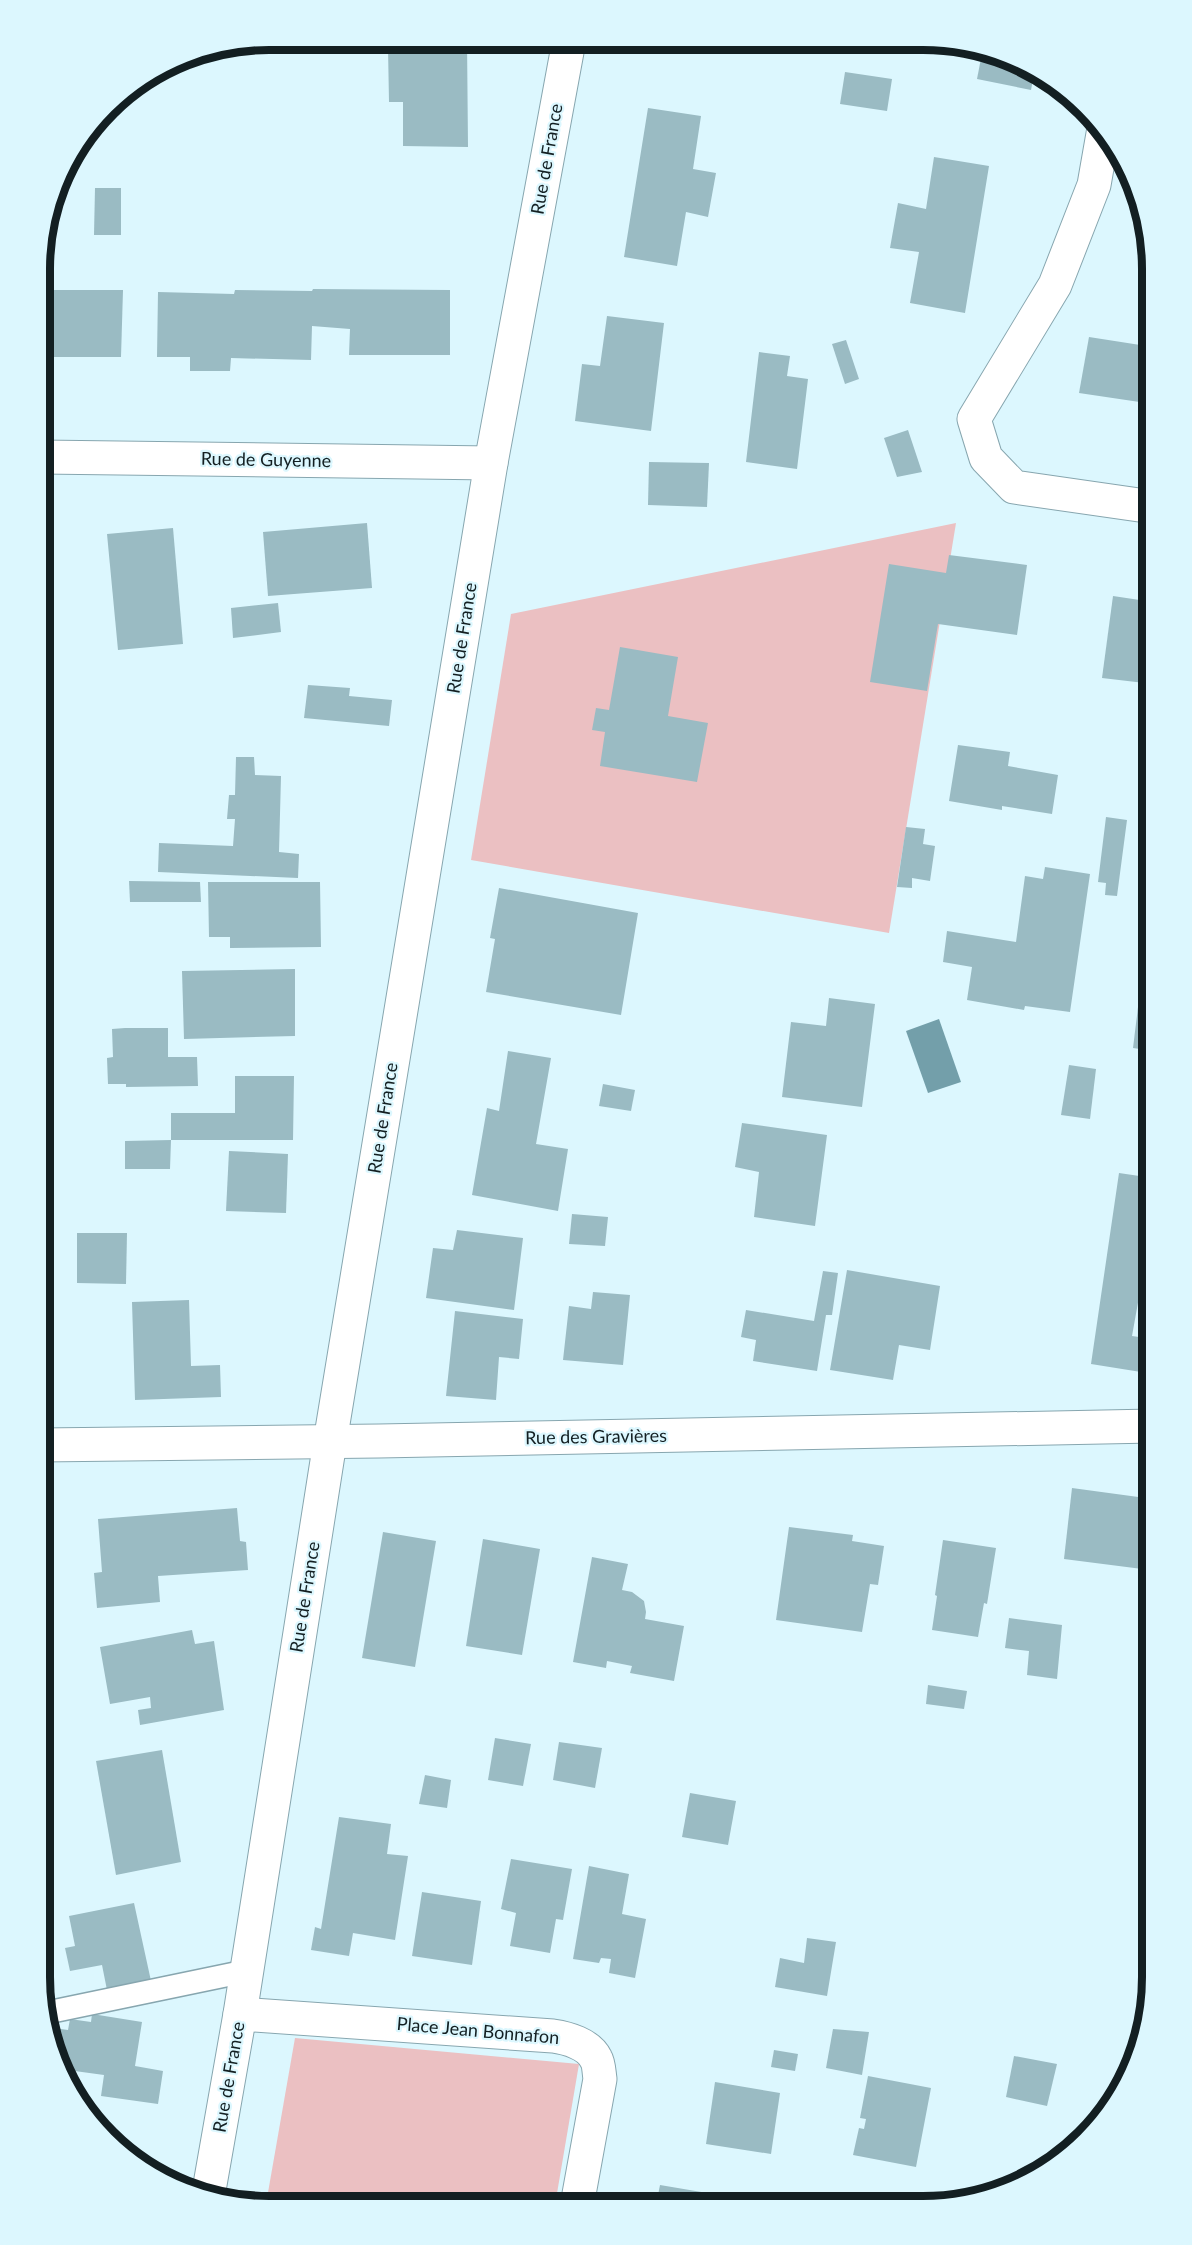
<svg xmlns="http://www.w3.org/2000/svg" width="1192" height="2245" viewBox="0 0 1192 2245" font-family="Lato,sans-serif">
  <style>
    .green { fill: #ebc0c2 }
    .water { fill: #739faa }
    .building { fill: #9abbc3 }
    .lines { fill: none; stroke-linecap: round; stroke-linejoin: round }
    .lane-casing { stroke: #87a6af; stroke-width: 25 }
    .street-casing { stroke: #87a6af; stroke-width: 35 }
    .lane { stroke: #fff; stroke-width: 22 }
    .street { stroke: #fff; stroke-width: 33 }
    .labels { text-anchor: middle; stroke-width: 4.5; stroke-linejoin: round; paint-order: stroke }
    .street-label { font-size: 18px; fill: #131f22; stroke: #dcf7fe }
    .rim { fill: none; stroke: #131f22; stroke-width: 8 }
  </style>
  <rect width="100%" height="100%" fill="#dcf7fe"/>
  <!-- green -->
  <g class="green">
    <path d="M 956,523 L 889,933 L 471,860 L 511,614 Z"/>
    <path d="M 295,2038 L 579,2064 L 555,2205 L 266,2204 Z"/>
  </g>
  <!-- water -->
  <path class="water" d="M 939,1019 L 961,1082 L 928,1093 L 906,1031 Z"/>
  <!-- building -->
  <g class="building">
    <path d="M 402,40 L 467,40 L 468,147 L 403,146 L 403,102 L 389,102 L 388,47 L 402,47 Z"/>
    <path d="M 983,48 L 1025,62 L 1035,69 L 1031,90 L 977,79 Z"/>
    <path d="M 845,72 L 892,79 L 887,111 L 840,104 Z"/>
    <path d="M 648,108 L 701,116 L 693,169 L 716,173 L 708,217 L 686,212 L 677,266 L 624,257 Z"/>
    <path d="M 934,157 L 989,166 L 965,313 L 910,303 L 919,252 L 890,248 L 898,203 L 926,209 Z"/>
    <path d="M 95,188 L 121,188 L 121,235 L 94,235 Z"/>
    <path d="M 313,289 L 450,290 L 450,355 L 349,355 L 350,329 L 312,326 L 311,360 L 231,358 L 230,371 L 190,371 L 190,357 L 157,357 L 158,292 L 234,294 L 235,290 L 312,291 Z"/>
    <path d="M 41,290 L 123,290 L 121,357 L 41,357 Z"/>
    <path d="M 607,316 L 664,323 L 651,431 L 575,421 L 582,364 L 600,366 Z"/>
    <path d="M 1089,337 L 1153,347 L 1153,404 L 1079,393 Z"/>
    <path d="M 846,340 L 859,379 L 845,384 L 832,344 Z"/>
    <path d="M 759,352 L 790,356 L 787,376 L 808,379 L 797,469 L 746,462 Z"/>
    <path d="M 908,430 L 922,472 L 897,477 L 884,438 Z"/>
    <path d="M 649,462 L 709,463 L 707,507 L 648,505 Z"/>
    <path d="M 367,523 L 372,588 L 268,596 L 263,532 Z"/>
    <path d="M 173,528 L 183,644 L 118,650 L 107,534 Z"/>
    <path d="M 949,555 L 1027,565 L 1017,635 L 938,624 L 927,691 L 870,682 L 889,564 L 946,573 Z"/>
    <path d="M 1113,596 L 1153,602 L 1153,684 L 1102,678 Z"/>
    <path d="M 278,603 L 281,632 L 233,638 L 231,608 Z"/>
    <path d="M 620,647 L 678,657 L 668,716 L 708,723 L 697,782 L 600,766 L 605,732 L 592,730 L 596,708 L 609,710 Z"/>
    <path d="M 308,685 L 350,688 L 349,696 L 392,700 L 389,726 L 304,718 Z"/>
    <path d="M 958,745 L 1010,752 L 1008,766 L 1058,775 L 1052,814 L 1002,806 L 1002,810 L 949,801 Z"/>
    <path d="M 236,757 L 254,757 L 255,775 L 281,776 L 279,852 L 299,854 L 298,878 L 158,872 L 159,843 L 233,846 L 235,819 L 227,819 L 229,795 L 235,795 Z"/>
    <path d="M 1106,817 L 1127,820 L 1117,896 L 1105,895 L 1106,883 L 1098,882 Z"/>
    <path d="M 906,827 L 925,829 L 923,844 L 935,846 L 930,881 L 912,878 L 912,888 L 897,887 Z"/>
    <path d="M 1045,867 L 1090,874 L 1070,1012 L 1025,1006 L 1024,1010 L 967,1000 L 972,967 L 943,962 L 947,931 L 1016,942 L 1025,876 L 1043,879 Z"/>
    <path d="M 129,881 L 200,882 L 201,902 L 130,902 Z"/>
    <path d="M 208,882 L 320,882 L 321,947 L 230,948 L 230,937 L 209,937 Z"/>
    <path d="M 499,888 L 638,913 L 621,1015 L 486,992 L 495,939 L 490,938 Z"/>
    <path d="M 1151,901 L 1153,901 L 1153,1051 L 1133,1048 Z"/>
    <path d="M 295,969 L 295,1036 L 184,1039 L 182,971 Z"/>
    <path d="M 829,998 L 875,1004 L 862,1107 L 782,1097 L 791,1022 L 826,1026 Z"/>
    <path d="M 125,1028 L 168,1028 L 168,1057 L 197,1057 L 198,1086 L 126,1087 L 126,1084 L 108,1084 L 107,1058 L 113,1057 L 112,1029 Z"/>
    <path d="M 508,1051 L 551,1058 L 536,1144 L 568,1149 L 558,1211 L 472,1195 L 487,1108 L 499,1111 Z"/>
    <path d="M 1069,1065 L 1096,1069 L 1090,1119 L 1061,1115 Z"/>
    <path d="M 235,1076 L 294,1076 L 293,1140 L 171,1140 L 170,1169 L 125,1169 L 125,1141 L 171,1140 L 171,1113 L 235,1113 Z"/>
    <path d="M 603,1084 L 635,1090 L 631,1111 L 599,1106 Z"/>
    <path d="M 742,1123 L 827,1135 L 815,1226 L 754,1217 L 759,1172 L 735,1167 Z"/>
    <path d="M 229,1151 L 288,1154 L 286,1213 L 226,1211 Z"/>
    <path d="M 1119,1173 L 1153,1178 L 1153,1202 L 1143,1267 L 1153,1269 L 1153,1299 L 1139,1297 L 1132,1336 L 1146,1338 L 1141,1372 L 1091,1364 Z"/>
    <path d="M 572,1214 L 608,1217 L 605,1246 L 569,1244 Z"/>
    <path d="M 457,1230 L 523,1238 L 514,1310 L 426,1298 L 433,1248 L 453,1250 Z"/>
    <path d="M 77,1233 L 127,1233 L 126,1284 L 77,1283 Z"/>
    <path d="M 847,1270 L 940,1286 L 930,1350 L 899,1345 L 893,1380 L 830,1370 Z"/>
    <path d="M 823,1271 L 838,1273 L 832,1315 L 826,1315 L 817,1371 L 753,1361 L 756,1340 L 741,1337 L 746,1310 L 814,1321 Z"/>
    <path d="M 593,1292 L 630,1295 L 623,1365 L 563,1360 L 569,1306 L 591,1309 Z"/>
    <path d="M 189,1300 L 191,1366 L 220,1365 L 221,1397 L 135,1400 L 132,1302 Z"/>
    <path d="M 455,1311 L 523,1319 L 519,1359 L 499,1357 L 496,1400 L 446,1396 Z"/>
    <path d="M 1072,1488 L 1153,1499 L 1153,1547 L 1150,1570 L 1064,1559 Z"/>
    <path d="M 237,1508 L 240,1541 L 246,1542 L 248,1570 L 158,1576 L 160,1602 L 97,1608 L 94,1573 L 102,1572 L 98,1519 Z"/>
    <path d="M 789,1527 L 853,1535 L 852,1541 L 884,1546 L 878,1585 L 870,1584 L 862,1632 L 776,1620 Z"/>
    <path d="M 383,1532 L 436,1541 L 415,1667 L 362,1658 Z"/>
    <path d="M 483,1539 L 540,1549 L 522,1655 L 466,1646 Z"/>
    <path d="M 943,1540 L 996,1548 L 987,1604 L 984,1603 L 978,1637 L 932,1630 L 937,1596 L 935,1595 Z"/>
    <path d="M 592,1557 L 628,1564 L 622,1590 L 632,1592 L 644,1601 L 646,1612 L 645,1619 L 684,1626 L 674,1681 L 630,1673 L 632,1666 L 607,1661 L 606,1668 L 573,1662 Z"/>
    <path d="M 1009,1618 L 1062,1625 L 1057,1679 L 1027,1675 L 1029,1651 L 1005,1648 Z"/>
    <path d="M 192,1630 L 195,1644 L 214,1641 L 224,1710 L 140,1725 L 138,1710 L 151,1708 L 150,1697 L 110,1704 L 100,1647 Z"/>
    <path d="M 928,1685 L 967,1691 L 964,1709 L 926,1704 Z"/>
    <path d="M 495,1738 L 531,1744 L 523,1786 L 488,1780 Z"/>
    <path d="M 559,1742 L 602,1748 L 595,1788 L 553,1780 Z"/>
    <path d="M 162,1750 L 181,1862 L 116,1875 L 96,1761 Z"/>
    <path d="M 425,1775 L 451,1780 L 447,1808 L 419,1804 Z"/>
    <path d="M 690,1793 L 736,1801 L 728,1845 L 682,1837 Z"/>
    <path d="M 339,1817 L 391,1824 L 387,1854 L 408,1856 L 395,1940 L 353,1933 L 349,1956 L 311,1950 L 315,1927 L 321,1929 Z"/>
    <path d="M 511,1859 L 572,1869 L 563,1920 L 556,1919 L 550,1953 L 510,1946 L 516,1913 L 501,1909 Z"/>
    <path d="M 589,1866 L 629,1874 L 622,1914 L 646,1919 L 635,1978 L 609,1973 L 611,1959 L 601,1958 L 599,1963 L 573,1959 Z"/>
    <path d="M 422,1892 L 481,1901 L 472,1965 L 412,1956 Z"/>
    <path d="M 134,1903 L 151,1981 L 107,1990 L 102,1965 L 70,1971 L 65,1948 L 75,1946 L 69,1916 Z"/>
    <path d="M 807,1938 L 836,1942 L 827,1996 L 775,1987 L 780,1958 L 804,1963 Z"/>
    <path d="M 92,2014 L 142,2022 L 135,2066 L 163,2071 L 158,2104 L 101,2096 L 104,2075 L 60,2069 L 51,2050 L 47,2027 L 68,2030 L 70,2019 L 91,2022 Z"/>
    <path d="M 833,2029 L 869,2032 L 862,2075 L 826,2068 Z"/>
    <path d="M 774,2050 L 798,2054 L 795,2071 L 771,2067 Z"/>
    <path d="M 1014,2056 L 1057,2064 L 1047,2106 L 1006,2097 Z"/>
    <path d="M 868,2076 L 931,2088 L 916,2167 L 853,2155 L 859,2128 L 864,2129 L 866,2119 L 860,2118 Z"/>
    <path d="M 715,2082 L 780,2093 L 771,2154 L 706,2144 Z"/>
    <path d="M 99,2129 L 121,2135 L 117,2149 Z"/>
    <path d="M 660,2185 L 731,2197 L 730,2205 L 656,2205 Z"/>
  </g>
  <g class="lines">
    <defs>
      <path id="lane" d="M 45,2013 L 247,1971"/>
      <g id="street">
        <path d="M 1104,128 L 1094,185 L 1055,285 L 974,419 L 986,458 L 1014,487 L 1153,507"/>
        <path d="M 41,457 L 491,463"/>
        <path d="M 40,1445 L 379,1441 L 1153,1426"/>
        <path d="M 240,2014 L 553,2036 C 567,2038 589,2044 596,2059 C 599,2064 599,2073 600,2079 L 577,2205"/>
        <path d="M 208,2196 L 240,2014 L 330,1442 L 491,463 L 569,41"/>
      </g>
    </defs>
    <!-- lane casing -->
    <use href="#lane" class="lane-casing"/>
    <!-- street casing -->
    <use href="#street" class="street-casing"/>
    <!-- lane -->
    <use href="#lane" class="lane"/>
    <!-- street -->
    <use href="#street" class="street"/>
  </g>
  <g class="labels">
    <!-- street labels -->
    <g class="street-label">
      <text transform="translate(547 159) rotate(-80)" y="6">Rue de France</text>
      <text transform="translate(266 460) rotate(1)" y="6">Rue de Guyenne</text>
      <text transform="translate(462 638) rotate(-81)" y="6">Rue de France</text>
      <text transform="translate(383 1118) rotate(-81)" y="6">Rue de France</text>
      <text transform="translate(596 1437) rotate(-1)" y="6">Rue des Gravières</text>
      <text transform="translate(305 1597) rotate(-81)" y="6">Rue de France</text>
      <text transform="translate(478 2031) rotate(5)" y="6">Place Jean Bonnafon</text>
      <text transform="translate(229 2077) rotate(-80)" y="6">Rue de France</text>
    </g>
  </g>
  <!-- crop -->
  <path d="M0 0H1192V2245H0ZM269 50H923A219 219 0 0 1 1142 269V1977A219 219 0 0 1 923 2196H269A219 219 0 0 1 50 1977V269A219 219 0 0 1 269 50Z" fill="#dcf7fe" fill-rule="evenodd"/>
  <path class="rim" d="M269 50H923A219 219 0 0 1 1142 269V1977A219 219 0 0 1 923 2196H269A219 219 0 0 1 50 1977V269A219 219 0 0 1 269 50Z"/>
</svg>
